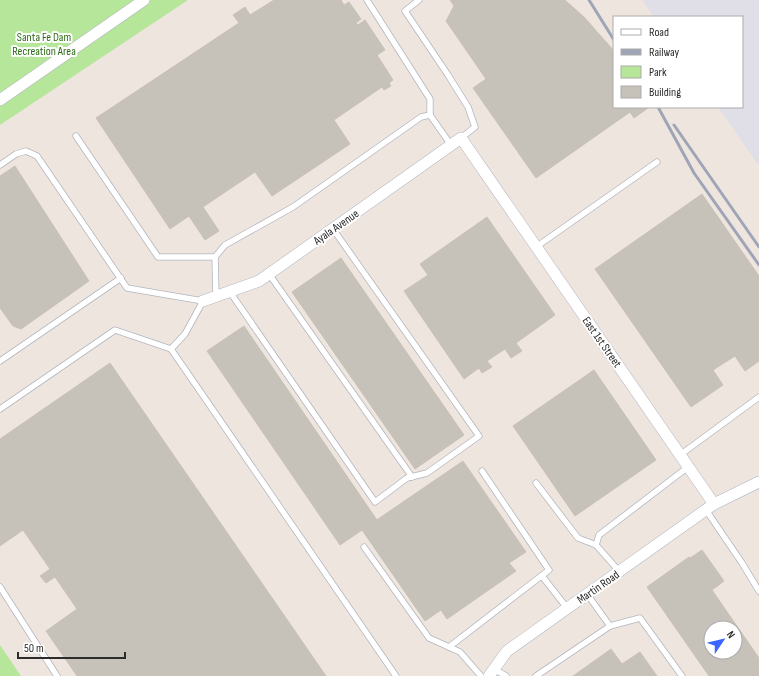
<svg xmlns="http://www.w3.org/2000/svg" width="759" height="676" viewBox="0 0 759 676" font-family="'Sofia Sans Condensed',sans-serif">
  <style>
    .industrial { fill: #e0dee6 }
    .green { fill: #b6e699 }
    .building { fill: #c6c1b9; stroke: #cac2b7; fill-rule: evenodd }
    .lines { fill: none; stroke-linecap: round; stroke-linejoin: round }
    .lane-casing { stroke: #b2b5c0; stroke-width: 7 }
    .street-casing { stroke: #b2b5c0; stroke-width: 12 }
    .lane { stroke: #fff; stroke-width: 5.5 }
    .street { stroke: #fff; stroke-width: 11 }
    .rail { stroke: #a0a4b7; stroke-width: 3 }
    .labels { text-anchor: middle; stroke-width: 4; stroke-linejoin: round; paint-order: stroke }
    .park-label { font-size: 12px; fill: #2d6c19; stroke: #fff }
    .street-label { font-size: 12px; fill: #2c2c2c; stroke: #fff }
  </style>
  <rect width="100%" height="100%" fill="#eee6de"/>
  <!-- industrial -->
  <path class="industrial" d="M 642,0 L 759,0 L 759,166 L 718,107 L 742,107 L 742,17 L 654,17 Z"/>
  <!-- green -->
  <g class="green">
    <path d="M 0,0 L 188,0 L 0,125 Z"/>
    <path d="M 0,645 L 21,676 L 0,676 Z"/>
  </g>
  <!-- building -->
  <g class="building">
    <path d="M 274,0 L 341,0 L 344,5 L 349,2 L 361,19 L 356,23 L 358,25 L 365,20 L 385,50 L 377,55 L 393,80 L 389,83 L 391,86 L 384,90 L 382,87 L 334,120 L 350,144 L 272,196 L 255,172 L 203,207 L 219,231 L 205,240 L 189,216 L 170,229 L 96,118 L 239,23 L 233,15 L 245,7 L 250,15 Z"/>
    <path d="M 450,0 L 565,0 L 585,18 L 614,51 L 614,107 L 648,108 L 634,118 L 630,112 L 536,178 L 473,88 L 486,79 L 446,21 L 454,6 Z"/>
    <path d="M 15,166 L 89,281 L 21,329 L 13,326 L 0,308 L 0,176 Z"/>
    <path d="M 702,194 L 759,276 L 759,361 L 745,371 L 735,356 L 713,370 L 723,385 L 691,407 L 595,269 Z"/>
    <path d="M 487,217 L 555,315 L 516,343 L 522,351 L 511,358 L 505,349 L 487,361 L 492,367 L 482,373 L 479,368 L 464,379 L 404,291 L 428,275 L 420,264 Z"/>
    <path d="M 341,258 L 464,435 L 415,469 L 292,292 Z"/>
    <path d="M 244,326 L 377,520 L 340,545 L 207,351 Z"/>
    <path d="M 110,363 L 326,676 L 77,676 L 46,631 L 77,609 L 55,577 L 46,583 L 40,576 L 50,569 L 23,530 L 0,546 L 0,439 Z"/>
    <path d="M 594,370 L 656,460 L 575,516 L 513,426 Z"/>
    <path d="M 463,461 L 526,552 L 509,563 L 516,571 L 447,619 L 441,610 L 425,621 L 362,530 Z"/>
    <path d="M 702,550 L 724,581 L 712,590 L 759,658 L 759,676 L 709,676 L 647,587 L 689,557 L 690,558 ZM 711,628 L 735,628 L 735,652 L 711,652 Z"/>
    <path d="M 611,649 L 622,664 L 640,652 L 657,676 L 573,676 Z"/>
  </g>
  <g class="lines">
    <defs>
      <g id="lane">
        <path d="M 367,0 L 430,99 L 430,115"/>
        <path d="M 419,0 L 405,11 L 448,75 L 468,107 L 475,127 L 461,138"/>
        <path d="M 76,136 L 158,257 L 215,257"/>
        <path d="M 0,165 L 16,154 L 26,151 L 37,156 L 127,288 L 203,301 L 185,334 L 171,349"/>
        <path d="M 536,247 L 657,162"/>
        <path d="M 269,274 L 412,477"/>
        <path d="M 230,292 L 375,502 L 407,478 L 427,473 L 479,436 L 333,229"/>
        <path d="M 216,296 L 215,257 L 225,245 L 293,207 L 421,117 L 430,115 L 451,145"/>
        <path d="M 0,361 L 121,278"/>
        <path d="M 0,409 L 115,330 L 171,349 L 396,676"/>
        <path d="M 680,455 L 759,397"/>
        <path d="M 536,483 L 578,538 L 596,545"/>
        <path d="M 706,510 L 742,563 L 759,591"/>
        <path d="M 364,547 L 429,638 L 460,652 L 481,676"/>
        <path d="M 619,571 L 596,545 L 599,535 L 688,467"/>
        <path d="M 542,576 L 567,608"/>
        <path d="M 0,587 L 57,676"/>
        <path d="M 587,594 L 610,626 L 640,618 L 682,676"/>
        <path d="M 449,647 L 549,570 L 482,471"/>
        <path d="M 494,669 L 506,676"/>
        <path d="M 536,676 L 610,626"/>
      </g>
      <g id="street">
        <path d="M 0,100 L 144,0"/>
        <path d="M 203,301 L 259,281 L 461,138 L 714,504"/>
        <path d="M 489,676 L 507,651 L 714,504 L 759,482"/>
      </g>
    </defs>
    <!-- lane casing -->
    <use href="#lane" class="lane-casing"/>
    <!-- street casing -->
    <use href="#street" class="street-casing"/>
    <!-- lane -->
    <use href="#lane" class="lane"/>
    <!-- street -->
    <use href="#street" class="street"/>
    <!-- rail -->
    <g class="rail">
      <path d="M 589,0 L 614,40"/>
      <path d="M 658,107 L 694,173 L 759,265"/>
      <path d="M 674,125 L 759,247"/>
    </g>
  </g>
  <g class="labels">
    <!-- park labels -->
    <g class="park-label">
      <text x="44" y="41">Santa Fe Dam<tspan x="44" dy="14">Recreation Area</tspan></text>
    </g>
    <!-- street labels -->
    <g class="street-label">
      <text transform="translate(336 227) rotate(-35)" y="4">Ayala Avenue</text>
      <text transform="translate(602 342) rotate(55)" y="4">East 1st Street</text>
      <text transform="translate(598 587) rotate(-35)" y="4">Martin Road</text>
    </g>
  </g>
  <!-- legend -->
  <rect x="613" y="16" width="130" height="92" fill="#ffffff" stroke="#ababab"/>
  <rect x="621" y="29" width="20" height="6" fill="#ffffff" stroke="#ababab"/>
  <text x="649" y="36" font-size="12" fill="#2c2c2c">Road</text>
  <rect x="621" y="49" width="20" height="6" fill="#a0a4b7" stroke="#ababab"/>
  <text x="649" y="56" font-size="12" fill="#2c2c2c">Railway</text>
  <rect x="621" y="66" width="20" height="12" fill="#b6e699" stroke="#ababab"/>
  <text x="649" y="76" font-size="12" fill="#2c2c2c">Park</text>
  <rect x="621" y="86" width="20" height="12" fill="#c6c1b9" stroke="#ababab"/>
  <text x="649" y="96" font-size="12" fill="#2c2c2c">Building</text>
  <!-- north arrow -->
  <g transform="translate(723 640) rotate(55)"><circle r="19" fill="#ffffff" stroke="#ababab"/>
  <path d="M0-3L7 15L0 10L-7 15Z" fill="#3a65ff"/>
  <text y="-6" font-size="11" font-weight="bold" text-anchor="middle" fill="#2c2c2c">N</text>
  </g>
  <!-- scale -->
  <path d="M18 652v6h107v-6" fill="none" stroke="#2c2c2c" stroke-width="2"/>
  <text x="24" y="652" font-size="12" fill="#2c2c2c" stroke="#ffffff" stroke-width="3" paint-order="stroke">50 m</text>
</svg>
